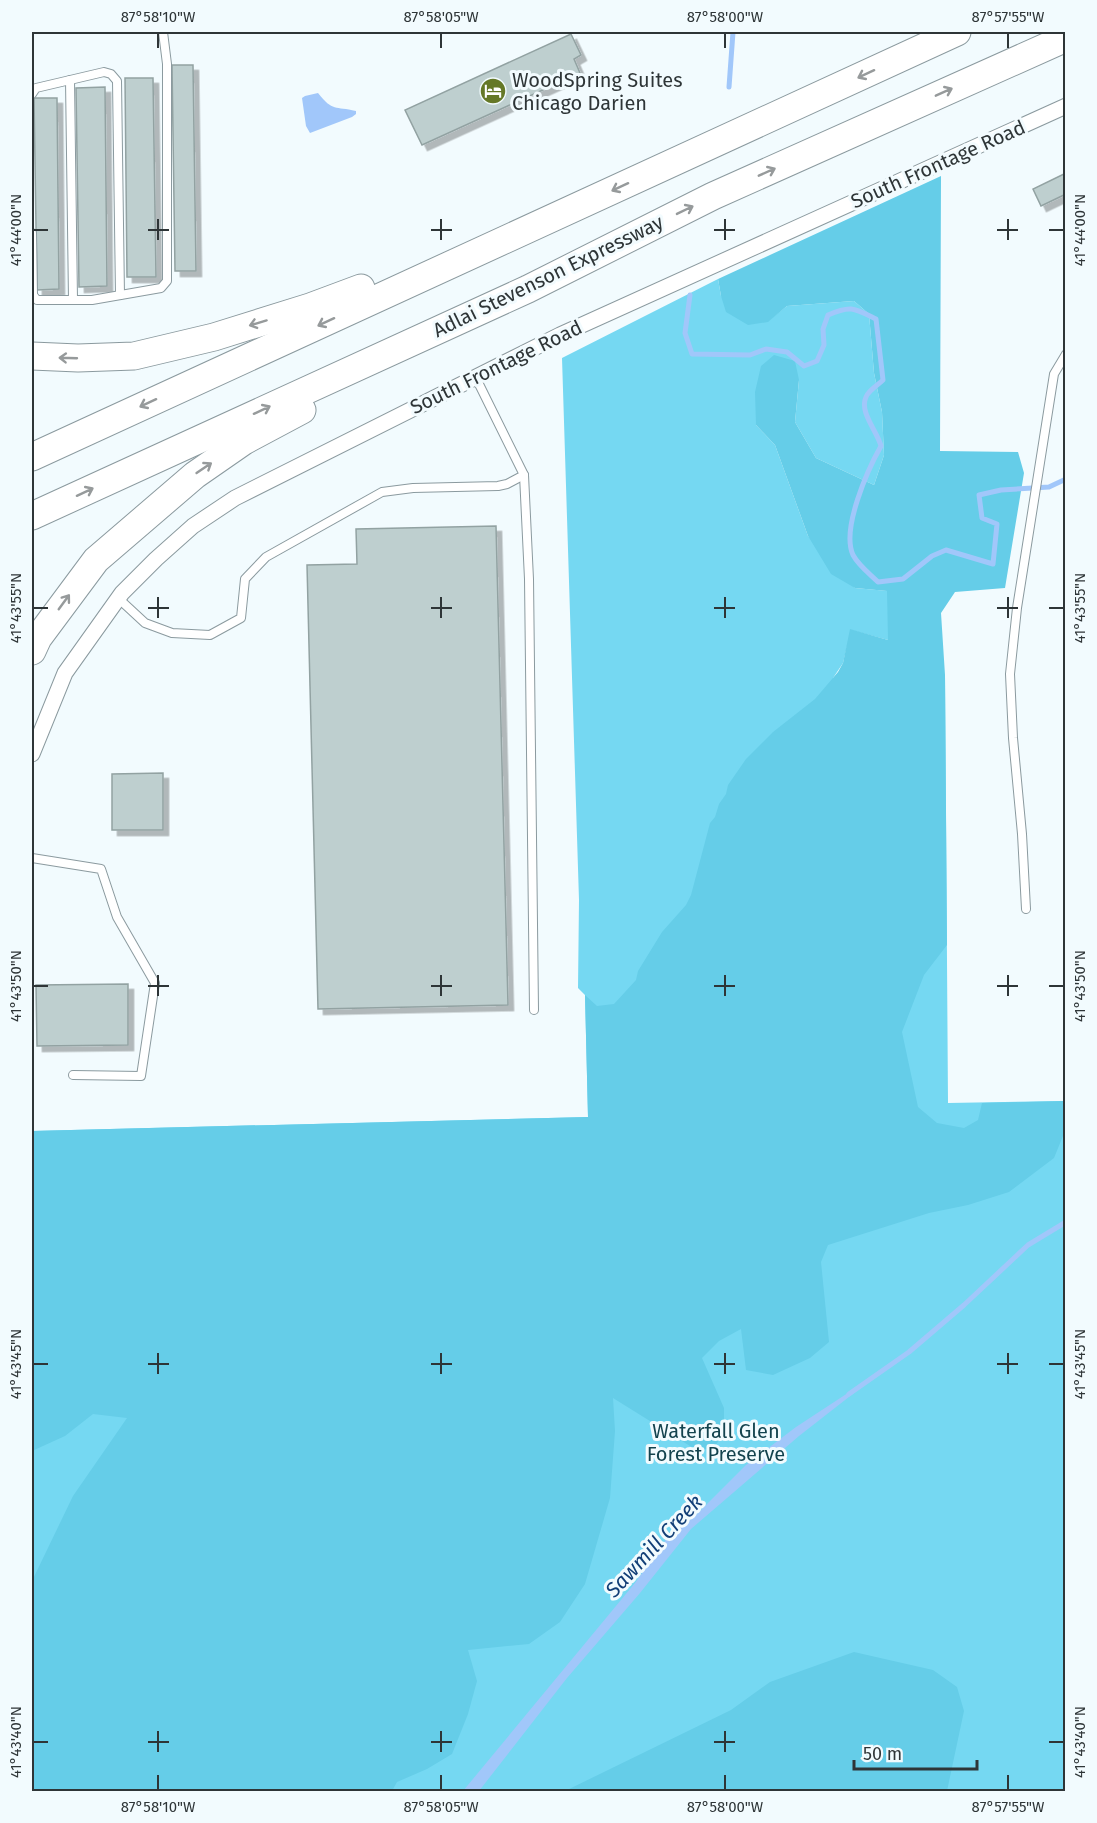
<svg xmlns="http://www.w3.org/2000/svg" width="1097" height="1823" viewBox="0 0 1097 1823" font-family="'Fira Sans',sans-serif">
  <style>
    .green { fill: #75d8f2 }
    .forest { fill: #65cde8 }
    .water { fill: #a1c7fa }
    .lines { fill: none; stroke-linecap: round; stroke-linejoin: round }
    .stream { stroke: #a1c7fa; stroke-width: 5 }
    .building { fill: #becfcf; stroke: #92a2a2; stroke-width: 1.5; filter: url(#shadow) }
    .lane-casing { stroke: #8b9a9f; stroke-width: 10 }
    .street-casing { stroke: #8b9a9f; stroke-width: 17 }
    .highway-casing { stroke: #8b9a9f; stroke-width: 29 }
    .lane { stroke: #fff; stroke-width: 8 }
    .street { stroke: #fff; stroke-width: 15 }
    .highway { stroke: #fff; stroke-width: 27 }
    .oneway { stroke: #969a9b }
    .ticks { fill: none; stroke: #2e3537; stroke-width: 2 }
    .labels { text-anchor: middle; stroke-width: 6; stroke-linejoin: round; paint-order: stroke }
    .poi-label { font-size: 20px; fill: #2e3537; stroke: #f2fbfe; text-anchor: start }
    .street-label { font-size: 20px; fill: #2e3537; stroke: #f2fbfe }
    .park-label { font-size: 20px; fill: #13434e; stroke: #f2fbfe }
    .water-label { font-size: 21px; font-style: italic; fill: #123f77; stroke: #f2fbfe }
    .neatline { fill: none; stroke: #2e3537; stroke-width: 2 }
    .ticks-label { font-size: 15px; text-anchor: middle; fill: #2e3537 }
  </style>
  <defs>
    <filter id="shadow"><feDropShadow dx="5.5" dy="5.5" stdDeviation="0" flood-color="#0004"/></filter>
  </defs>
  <rect width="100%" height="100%" fill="#f2fbfe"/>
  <!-- green -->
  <path class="green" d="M 718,279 L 721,296 L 768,321 L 787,306 L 854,301 L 869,314 L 874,373 L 882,412 L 884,455 L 874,485 L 816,458 L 795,422 L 799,380 L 756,425 L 775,445 L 808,536 L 855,588 L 888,591 L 888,640 L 851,630 L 843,663 L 833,678 L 945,675 L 948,1103 L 1065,1101 L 1065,1791 L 32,1791 L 32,1131 L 588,1117 L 585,995 L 578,988 L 579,900 L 562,358 Z"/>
  <!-- forest -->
  <g class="forest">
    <path d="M 941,176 L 940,451 L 1018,452 L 1024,473 L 1005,588 L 955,592 L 941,613 L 945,675 L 947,945 L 924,975 L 902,1032 L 918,1107 L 937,1123 L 964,1128 L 978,1120 L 982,1103 L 1064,1101 L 1065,1131 L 1054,1158 L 1009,1192 L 968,1205 L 929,1213 L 828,1245 L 821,1262 L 829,1342 L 810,1358 L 773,1375 L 746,1370 L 741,1329 L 719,1341 L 702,1358 L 724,1408 L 724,1430 L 715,1447 L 698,1451 L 613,1398 L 615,1431 L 610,1498 L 585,1584 L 560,1622 L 529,1644 L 468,1650 L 477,1681 L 468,1714 L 452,1754 L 427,1769 L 397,1782 L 392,1791 L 32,1791 L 32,1581 L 73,1496 L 127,1418 L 93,1414 L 65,1436 L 32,1451 L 32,1131 L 588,1117 L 585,995 L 597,1006 L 614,1004 L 636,980 L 638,971 L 662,932 L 686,905 L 691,895 L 710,823 L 715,817 L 719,804 L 726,794 L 728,785 L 746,759 L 773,732 L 815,699 L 838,672 L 843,663 L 850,629 L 888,640 L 887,591 L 855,588 L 831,574 L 808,536 L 775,445 L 756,425 L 755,392 L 761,366 L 774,355 L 795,361 L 799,380 L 795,422 L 816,458 L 874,485 L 884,455 L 882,412 L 874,373 L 869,314 L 854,301 L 787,306 L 768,322 L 748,325 L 726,312 L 721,296 L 718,279 Z"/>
    <path d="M 854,1652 L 933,1670 L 957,1687 L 964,1711 L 947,1791 L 565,1791 L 731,1710 L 770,1682 Z"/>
  </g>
  <!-- water -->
  <g class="water">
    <path d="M 318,93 C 333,112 335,106 356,111 L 356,114 L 352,117 L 310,133 L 306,126 L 302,98 L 305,96 Z"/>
    <path d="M 886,1368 L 799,1436 L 691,1529 L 640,1593 L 567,1678 L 479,1791 L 463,1791 L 635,1583 L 672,1531 L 681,1521 L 692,1519 L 746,1465 L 796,1427 Z"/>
  </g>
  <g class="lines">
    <!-- stream -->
    <g class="stream">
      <path d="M 729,87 L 733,32"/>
      <path d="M 690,295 L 685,333 L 692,354 L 750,355 L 766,349 L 787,352 L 804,366 L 817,361 L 824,345 L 823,329 L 828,315 C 851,305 854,308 876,319 L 883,380 C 878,385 868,391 866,397 C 859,412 877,431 881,446 C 868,469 841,529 853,555 C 859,566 870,574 878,582 L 903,579 L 932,556 L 946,550 L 993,564 L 997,524 L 982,518 L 979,495 L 1001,490 L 1049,487 L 1066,479"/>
      <path d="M 849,1394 L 909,1352 L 964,1305 L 1028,1245 L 1066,1222"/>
    </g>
  </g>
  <!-- building -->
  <g class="building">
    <path d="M 571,34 L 581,55 L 574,59 L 580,73 L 422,145 L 405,110 Z"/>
    <path d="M 172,65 L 193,65 L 196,271 L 175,271 Z"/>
    <path d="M 125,78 L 153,78 L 156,277 L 127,277 Z"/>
    <path d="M 105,87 L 107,286 L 79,287 L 76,88 Z"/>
    <path d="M 34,98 L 57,98 L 59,289 L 37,290 Z"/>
    <path d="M 1066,173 L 1066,194 L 1041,206 L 1033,189 Z"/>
    <path d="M 496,526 L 508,1005 L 318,1009 L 307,565 L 357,564 L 356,529 Z"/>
    <path d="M 163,773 L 163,830 L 112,830 L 112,774 Z"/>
    <path d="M 128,984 L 128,1045 L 37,1046 L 36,985 Z"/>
  </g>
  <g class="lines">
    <defs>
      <g id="lane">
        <path d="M 70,80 L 73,300"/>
        <path d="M 32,94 L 36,88 L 104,72 L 111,74 L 117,81 L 120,295"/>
        <path d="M 32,233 L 33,295 L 37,300 L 92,300 L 161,288 L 167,281 L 167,64 L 163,32"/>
        <path d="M 524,475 L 529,579 L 534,1010"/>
        <path d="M 118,598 L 145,623 L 172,633 L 210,635 L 241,618 L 245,579 L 266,557 L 382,492 L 413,488 L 498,486 L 507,484 L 524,475 L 475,376"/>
        <path d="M 32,858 L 101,869 L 117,917 L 155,983 L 141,1076 L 73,1075"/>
        <path d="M 1026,909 L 1022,834 L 1013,738 L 1010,674 L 1017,608 L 1054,374 L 1066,354"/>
      </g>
      <path id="street" d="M 32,754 L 65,673 L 122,593 L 156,559 L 193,526 L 235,498 L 560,335 L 1066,106"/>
      <g id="highway">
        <path d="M 32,356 L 78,358 L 134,356 L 214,337 L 310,307 L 361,288"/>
        <path d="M 32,457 L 957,32"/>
        <path d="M 32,516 L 528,289 L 713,196 L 1066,38"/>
        <path d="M 32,651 L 38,638 L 96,560 L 195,475 L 244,441 L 302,410"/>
      </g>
    </defs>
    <!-- lane casing -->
    <use href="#lane" class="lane-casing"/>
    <!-- street casing -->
    <use href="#street" class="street-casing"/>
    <!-- highway casing -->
    <use href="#highway" class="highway-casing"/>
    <!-- lane -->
    <use href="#lane" class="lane"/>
    <!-- street -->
    <use href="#street" class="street"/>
    <!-- highway -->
    <use href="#highway" class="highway"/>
  </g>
  <!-- one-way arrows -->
  <defs><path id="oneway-shaft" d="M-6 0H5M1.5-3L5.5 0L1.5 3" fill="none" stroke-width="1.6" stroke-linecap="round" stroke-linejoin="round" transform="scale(1.5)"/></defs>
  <g class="oneway">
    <use href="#oneway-shaft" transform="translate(866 74) rotate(155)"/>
    <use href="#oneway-shaft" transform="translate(944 92) rotate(-24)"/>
    <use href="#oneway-shaft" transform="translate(767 172) rotate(-24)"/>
    <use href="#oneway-shaft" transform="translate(620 187) rotate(155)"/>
    <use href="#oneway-shaft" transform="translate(685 210) rotate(-26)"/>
    <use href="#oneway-shaft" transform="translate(326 322) rotate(155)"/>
    <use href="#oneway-shaft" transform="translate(258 323) rotate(163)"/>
    <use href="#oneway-shaft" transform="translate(68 358) rotate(-178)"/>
    <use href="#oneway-shaft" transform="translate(148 403) rotate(155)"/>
    <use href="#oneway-shaft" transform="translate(262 410) rotate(-25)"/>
    <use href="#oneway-shaft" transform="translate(204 468) rotate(-34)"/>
    <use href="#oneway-shaft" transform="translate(85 492) rotate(-25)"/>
    <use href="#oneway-shaft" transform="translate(64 602) rotate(-54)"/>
  </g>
  <!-- ticks -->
  <path class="ticks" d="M 158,33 L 158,48M 441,33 L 441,48M 725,33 L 725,48M 1008,33 L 1008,48M 158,219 L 158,240M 441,219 L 441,240M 725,219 L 725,240M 1008,219 L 1008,240M 33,230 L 48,230M 148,230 L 169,230M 431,230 L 452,230M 714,230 L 735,230M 997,230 L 1018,230M 1049,230 L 1064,230M 158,597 L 158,618M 441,597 L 441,618M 725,597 L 725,618M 1008,597 L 1008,618M 33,608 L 48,608M 148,608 L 169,608M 431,608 L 452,608M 714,608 L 735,608M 997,608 L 1018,608M 1049,608 L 1064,608M 158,975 L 158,996M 441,975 L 441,996M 725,975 L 725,996M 1008,975 L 1008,996M 33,986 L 48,986M 148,986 L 169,986M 431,986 L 452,986M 714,986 L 735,986M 997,986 L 1018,986M 1049,986 L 1064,986M 158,1353 L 158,1374M 441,1353 L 441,1374M 725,1353 L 725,1374M 1008,1353 L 1008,1374M 33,1364 L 48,1364M 148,1364 L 169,1364M 431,1364 L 452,1364M 714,1364 L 735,1364M 997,1364 L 1018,1364M 1049,1364 L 1064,1364M 158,1731 L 158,1752M 441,1731 L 441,1752M 725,1731 L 725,1752M 33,1742 L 48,1742M 148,1742 L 169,1742M 431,1742 L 452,1742M 714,1742 L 735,1742M 1049,1742 L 1064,1742M 158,1775 L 158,1790M 441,1775 L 441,1790M 725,1775 L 725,1790M 1008,1775 L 1008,1790"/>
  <!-- icons -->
  <defs>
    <symbol id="hotel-disc" viewBox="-11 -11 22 22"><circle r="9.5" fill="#657827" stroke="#f2fbfe"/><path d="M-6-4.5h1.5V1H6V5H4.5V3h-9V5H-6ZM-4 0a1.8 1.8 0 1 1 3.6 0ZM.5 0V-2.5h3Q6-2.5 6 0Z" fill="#fff"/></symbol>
  </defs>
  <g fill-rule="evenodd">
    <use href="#hotel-disc" x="478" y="76" width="30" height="30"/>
  </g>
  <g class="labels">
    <!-- poi labels -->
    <g class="poi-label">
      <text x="512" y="87">WoodSpring Suites<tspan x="512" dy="23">Chicago Darien</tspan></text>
    </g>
    <!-- street labels -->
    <g class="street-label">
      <text transform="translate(938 164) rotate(-24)" y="7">South Frontage Road</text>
      <text transform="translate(548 276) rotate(-26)" y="7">Adlai Stevenson Expressway</text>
      <text transform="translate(496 367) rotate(-26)" y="7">South Frontage Road</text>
    </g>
    <!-- park labels -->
    <g class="park-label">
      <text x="716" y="1438">Waterfall Glen<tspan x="716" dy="23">Forest Preserve</tspan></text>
    </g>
    <!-- water labels -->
    <g class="water-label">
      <text transform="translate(654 1546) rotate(-47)" y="7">Sawmill Creek</text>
    </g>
  </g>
  <!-- border -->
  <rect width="1097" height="1823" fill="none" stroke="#f2fbfe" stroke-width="66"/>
  <!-- scale -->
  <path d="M854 1760v9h123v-9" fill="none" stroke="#2e3537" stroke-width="3"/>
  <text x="863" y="1760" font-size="18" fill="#2e3537" stroke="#f2fbfe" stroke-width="4.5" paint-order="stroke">50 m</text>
  <rect x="33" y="33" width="1031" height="1757" class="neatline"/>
  <g class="ticks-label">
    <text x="158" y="22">87°58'10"W</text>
    <text x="441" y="22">87°58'05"W</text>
    <text x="725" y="22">87°58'00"W</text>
    <text x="1008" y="22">87°57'55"W</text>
    <text transform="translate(16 230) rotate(-90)" y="5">41°44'00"N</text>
    <text transform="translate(1080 230) rotate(-90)" y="5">41°44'00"N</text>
    <text transform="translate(16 608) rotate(-90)" y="5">41°43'55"N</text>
    <text transform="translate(1080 608) rotate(-90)" y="5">41°43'55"N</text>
    <text transform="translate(16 986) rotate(-90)" y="5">41°43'50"N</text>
    <text transform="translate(1080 986) rotate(-90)" y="5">41°43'50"N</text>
    <text transform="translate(16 1364) rotate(-90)" y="5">41°43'45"N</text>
    <text transform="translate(1080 1364) rotate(-90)" y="5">41°43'45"N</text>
    <text transform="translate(16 1742) rotate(-90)" y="5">41°43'40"N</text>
    <text transform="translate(1080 1742) rotate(-90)" y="5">41°43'40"N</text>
    <text x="158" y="1812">87°58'10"W</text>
    <text x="441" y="1812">87°58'05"W</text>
    <text x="725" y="1812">87°58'00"W</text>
    <text x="1008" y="1812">87°57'55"W</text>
  </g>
</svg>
